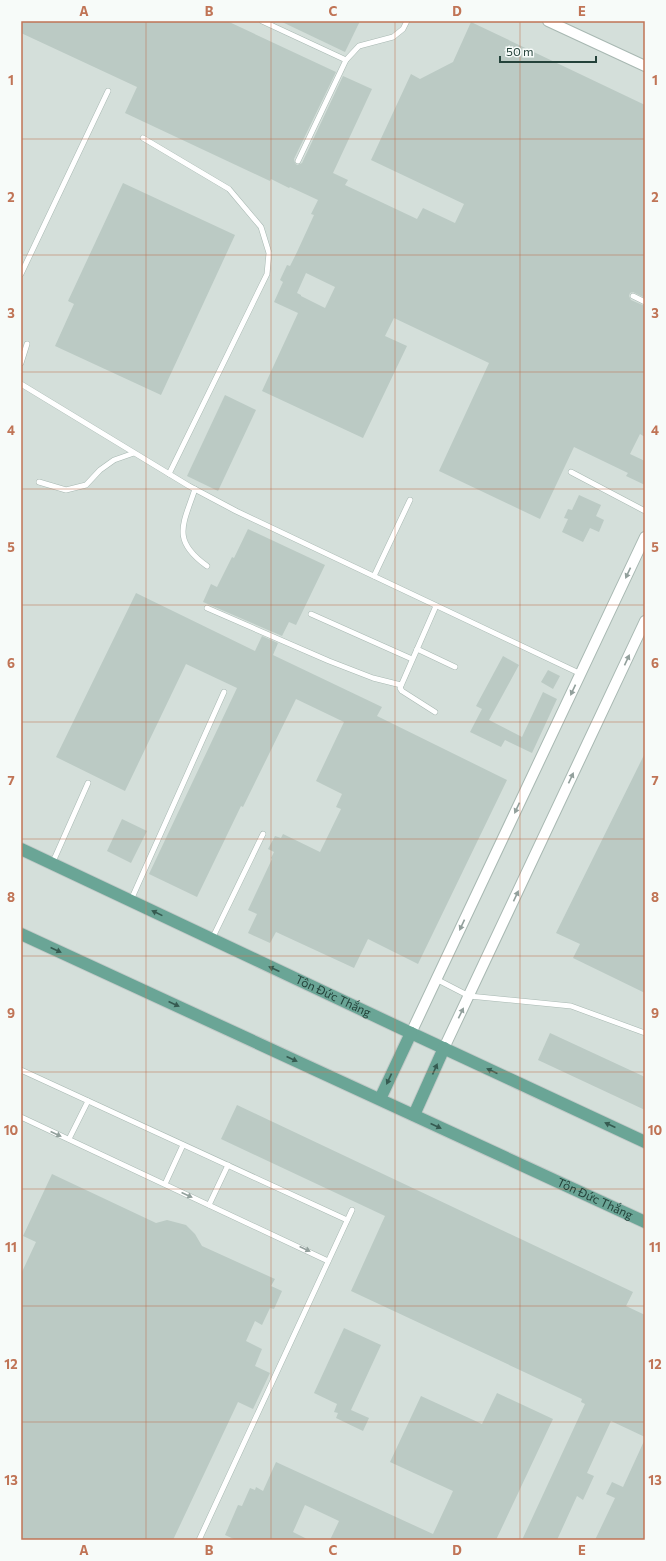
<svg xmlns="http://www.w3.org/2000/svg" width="666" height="1561" viewBox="0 0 666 1561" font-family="Commissioner,sans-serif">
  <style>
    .built { fill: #d4dfda }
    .building { fill: #bbcac4; fill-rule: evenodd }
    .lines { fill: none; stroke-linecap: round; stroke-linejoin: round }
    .lane-casing { stroke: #a8b8b2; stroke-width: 6 }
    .street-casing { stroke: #a8b8b2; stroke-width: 12 }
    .primary-casing { stroke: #c2cac8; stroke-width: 14 }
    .lane { stroke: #fff; stroke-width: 5 }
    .street { stroke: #fff; stroke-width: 10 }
    .primary { stroke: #6aa596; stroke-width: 12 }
    .oneway { fill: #92a09c }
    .oneway2 { fill: #365b51 }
    .grid { fill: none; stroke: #c07456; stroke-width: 1; stroke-opacity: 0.55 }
    .labels { text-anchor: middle; stroke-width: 3; stroke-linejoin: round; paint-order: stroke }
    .street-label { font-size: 12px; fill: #24423a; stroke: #f7fbf9 }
    .neatline { fill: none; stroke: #c07456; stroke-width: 1.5 }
    .grid-label { font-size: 13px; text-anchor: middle; font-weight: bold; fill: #c07456 }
  </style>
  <rect width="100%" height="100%" fill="#e6efeb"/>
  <!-- built -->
  <rect class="built" x="21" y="21" width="624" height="1519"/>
  <!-- building -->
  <g class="building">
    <path d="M 21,21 L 227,21 L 336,72 L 294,159 L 295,163 L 297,165 L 302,163 L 343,76 L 372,89 L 333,173 L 348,180 L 345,185 L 417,219 L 423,208 L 455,223 L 464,204 L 371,160 L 411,74 L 420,79 L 453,62 L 471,22 L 645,105 L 645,298 L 633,292 L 630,293 L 629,296 L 631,300 L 645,306 L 645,437 L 640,434 L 630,454 L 645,461 L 645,485 L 626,476 L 628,473 L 574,447 L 540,519 L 439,471 L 489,363 L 394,318 L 385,336 L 407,346 L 363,438 L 262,391 L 298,313 L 274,302 L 283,282 L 280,280 L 287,265 L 290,266 L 297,252 L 314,215 L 311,214 L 318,200 L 290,187 L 289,188 L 271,179 L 270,181 L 125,113 L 137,87 L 21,33 ZM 306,273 L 335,287 L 325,308 L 301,296 L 301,295 L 297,293 Z"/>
    <path d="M 280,21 L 360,21 L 345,52 Z"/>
    <path d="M 123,183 L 235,235 L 161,395 L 55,346 L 74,304 L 68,301 Z"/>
    <path d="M 225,395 L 256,410 L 218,491 L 187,476 Z"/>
    <path d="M 579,495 L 601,505 L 596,516 L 604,520 L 599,532 L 590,528 L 583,542 L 562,532 L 568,519 L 564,518 L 568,509 L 572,510 Z"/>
    <path d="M 248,529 L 325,565 L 296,625 L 289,622 L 282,636 L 203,602 L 211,584 L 217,587 L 232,557 L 234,558 Z"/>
    <path d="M 136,593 L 255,651 L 262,636 L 278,643 L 273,655 L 382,707 L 377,716 L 507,780 L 418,964 L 368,939 L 354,968 L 276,932 L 270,943 L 248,933 L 257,914 L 248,910 L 272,859 L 271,858 L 274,852 L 268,849 L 275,836 L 281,838 L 283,834 L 320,852 L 341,809 L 336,807 L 342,794 L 316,781 L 344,722 L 296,699 L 243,807 L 241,806 L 197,897 L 149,874 L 237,688 L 186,664 L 125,791 L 56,757 Z"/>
    <path d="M 503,656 L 519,665 L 489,720 L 522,737 L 543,692 L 557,699 L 532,753 L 505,740 L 501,747 L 470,732 L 482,709 L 476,706 Z"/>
    <path d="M 548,670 L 560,676 L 553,689 L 541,682 Z"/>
    <path d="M 645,753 L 645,993 L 573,958 L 580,944 L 556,933 Z"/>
    <path d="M 122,819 L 147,831 L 131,863 L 107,851 Z"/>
    <path d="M 550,1033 L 645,1077 L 645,1110 L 538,1060 Z"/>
    <path d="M 237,1105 L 633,1292 L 626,1306 L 645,1315 L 645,1437 L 611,1421 L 587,1473 L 594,1476 L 583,1500 L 577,1496 L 557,1540 L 522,1540 L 585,1404 L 581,1402 L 582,1399 L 351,1291 L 385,1216 L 221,1139 Z"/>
    <path d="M 52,1174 L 156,1223 L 167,1220 L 186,1225 L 195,1234 L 202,1246 L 275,1279 L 271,1286 L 282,1291 L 274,1309 L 270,1308 L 262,1325 L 255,1321 L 246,1341 L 262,1349 L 255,1366 L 270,1373 L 253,1409 L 238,1402 L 173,1540 L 21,1540 L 21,1274 L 36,1242 L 23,1236 Z"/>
    <path d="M 344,1328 L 381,1345 L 351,1410 L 369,1418 L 363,1431 L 336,1418 L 338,1413 L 334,1412 L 337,1404 L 314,1393 Z"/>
    <path d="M 497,1393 L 553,1419 L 496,1540 L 330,1540 L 339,1521 L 305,1505 L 293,1532 L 309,1540 L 236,1540 L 225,1535 L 238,1505 L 242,1506 L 250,1488 L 255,1490 L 256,1487 L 263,1491 L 276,1462 L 433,1534 L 453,1491 L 390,1462 L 421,1396 L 482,1424 Z"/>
    <path d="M 645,1439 L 645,1540 L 595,1540 L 615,1498 L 606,1494 L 612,1482 L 623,1487 Z"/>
  </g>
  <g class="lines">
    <defs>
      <g id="lane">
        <path d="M 262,21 L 346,60"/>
        <path d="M 143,138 L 229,189 L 261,227 L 269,253 L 267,274 L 169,474"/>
        <path d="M 298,161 L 346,60 L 359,46 L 393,37 L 403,29 L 407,21"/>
        <path d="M 21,274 L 108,91"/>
        <path d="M 633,296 L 645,302"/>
        <path d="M 21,363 L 27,344"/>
        <path d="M 21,384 L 189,486 L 236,511 L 581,674"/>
        <path d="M 571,472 L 645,511"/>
        <path d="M 39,482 L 66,490 L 86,485 L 100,470 L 114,460 L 134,453"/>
        <path d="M 195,489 C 183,525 171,540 207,566"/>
        <path d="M 374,576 L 410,500"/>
        <path d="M 207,608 L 329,661 L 373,678 L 401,685"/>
        <path d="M 311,614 L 412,659"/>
        <path d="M 417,649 L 455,667"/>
        <path d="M 435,712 L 402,691 L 400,688 L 436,606"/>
        <path d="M 52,864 L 88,783"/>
        <path d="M 131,900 L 224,692"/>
        <path d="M 212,939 L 263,834"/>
        <path d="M 436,979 L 469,996 L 571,1006 L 645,1033"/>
        <path d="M 21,1070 L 347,1220"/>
        <path d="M 21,1117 L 328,1261"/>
        <path d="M 69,1139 L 88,1101"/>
        <path d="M 165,1184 L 183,1145"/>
        <path d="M 209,1205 L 228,1165"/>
        <path d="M 199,1540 L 352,1210"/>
      </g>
      <g id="street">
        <path d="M 548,21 L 645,66"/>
        <path d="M 411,1033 L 645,537"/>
        <path d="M 444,1048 L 645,621"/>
      </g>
      <g id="primary">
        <path id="s1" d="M 21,849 L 411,1033 L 645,1142"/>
        <path id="s2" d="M 21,934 L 645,1222"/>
        <path d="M 380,1099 L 411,1033"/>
        <path d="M 414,1115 L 444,1048"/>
      </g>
    </defs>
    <!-- lane casing -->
    <use href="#lane" class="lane-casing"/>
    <!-- street casing -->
    <use href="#street" class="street-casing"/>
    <!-- primary casing -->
    <use href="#primary" class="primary-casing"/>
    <!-- lane -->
    <use href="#lane" class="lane"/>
    <!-- street -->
    <use href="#street" class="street"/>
    <!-- primary -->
    <use href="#primary" class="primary"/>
  </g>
  <!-- one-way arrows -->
  <defs><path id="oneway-solid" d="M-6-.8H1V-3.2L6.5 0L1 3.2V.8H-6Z"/></defs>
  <g class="oneway">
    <use href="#oneway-solid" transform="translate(628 573) rotate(115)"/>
    <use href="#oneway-solid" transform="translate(627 660) rotate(-65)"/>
    <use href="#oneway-solid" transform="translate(573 690) rotate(115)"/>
    <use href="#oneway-solid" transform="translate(571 778) rotate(-65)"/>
    <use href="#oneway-solid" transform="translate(517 808) rotate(115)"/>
    <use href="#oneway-solid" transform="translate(516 896) rotate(-65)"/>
    <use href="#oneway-solid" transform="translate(462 925) rotate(115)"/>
    <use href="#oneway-solid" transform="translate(461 1013) rotate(-64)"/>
    <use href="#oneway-solid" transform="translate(56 1134) rotate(25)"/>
    <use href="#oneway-solid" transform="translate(187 1195) rotate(25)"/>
    <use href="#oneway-solid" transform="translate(305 1249) rotate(25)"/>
  </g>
  <g class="oneway2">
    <use href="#oneway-solid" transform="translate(157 913) rotate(-154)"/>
    <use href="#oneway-solid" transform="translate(56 950) rotate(25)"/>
    <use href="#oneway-solid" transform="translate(274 969) rotate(-155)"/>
    <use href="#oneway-solid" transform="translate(174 1004) rotate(25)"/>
    <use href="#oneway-solid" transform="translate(292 1059) rotate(25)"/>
    <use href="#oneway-solid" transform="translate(435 1069) rotate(-66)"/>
    <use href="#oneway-solid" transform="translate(492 1071) rotate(-155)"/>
    <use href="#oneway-solid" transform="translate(389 1079) rotate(115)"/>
    <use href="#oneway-solid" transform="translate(610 1125) rotate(-155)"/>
    <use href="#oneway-solid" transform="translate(436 1126) rotate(25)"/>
  </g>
  <!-- grid -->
  <path class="grid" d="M 146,21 L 146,1540M 271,21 L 271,1540M 395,21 L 395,1540M 520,21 L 520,1540M 21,139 L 645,139M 21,255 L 645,255M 21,372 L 645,372M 21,489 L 645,489M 21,605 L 645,605M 21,722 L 645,722M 21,839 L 645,839M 21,956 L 645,956M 21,1072 L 645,1072M 21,1189 L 645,1189M 21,1306 L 645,1306M 21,1422 L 645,1422"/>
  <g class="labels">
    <!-- street labels -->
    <g class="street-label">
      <text dy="4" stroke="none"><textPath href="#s1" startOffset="345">Tôn Đức Thắng</textPath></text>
      <text dy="4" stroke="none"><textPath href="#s2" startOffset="632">Tôn Đức Thắng</textPath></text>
    </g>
  </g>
  <!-- border -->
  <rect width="666" height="1561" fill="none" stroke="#f7fbf9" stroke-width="44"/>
  <!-- scale -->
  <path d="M500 56v6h96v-6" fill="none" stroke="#24423a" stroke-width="2"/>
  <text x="506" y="56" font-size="12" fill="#24423a" stroke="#f7fbf9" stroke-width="3" paint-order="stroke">50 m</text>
  <rect x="22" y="22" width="622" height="1517" class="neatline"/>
  <g class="grid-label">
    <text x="84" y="16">A</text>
    <text x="209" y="16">B</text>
    <text x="333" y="16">C</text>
    <text x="457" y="16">D</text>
    <text x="582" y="16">E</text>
    <text x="11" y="85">1</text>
    <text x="655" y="85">1</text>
    <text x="11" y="202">2</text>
    <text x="655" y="202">2</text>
    <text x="11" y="318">3</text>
    <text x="655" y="318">3</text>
    <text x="11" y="435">4</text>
    <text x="655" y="435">4</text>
    <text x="11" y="552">5</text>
    <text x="655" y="552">5</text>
    <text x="11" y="668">6</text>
    <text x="655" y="668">6</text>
    <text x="11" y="785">7</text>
    <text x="655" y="785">7</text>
    <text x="11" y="902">8</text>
    <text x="655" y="902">8</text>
    <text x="11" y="1018">9</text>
    <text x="655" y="1018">9</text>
    <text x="11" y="1135">10</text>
    <text x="655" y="1135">10</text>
    <text x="11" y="1252">11</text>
    <text x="655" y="1252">11</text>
    <text x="11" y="1369">12</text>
    <text x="655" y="1369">12</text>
    <text x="11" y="1485">13</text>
    <text x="655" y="1485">13</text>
    <text x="84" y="1555">A</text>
    <text x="209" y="1555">B</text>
    <text x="333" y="1555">C</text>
    <text x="457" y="1555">D</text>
    <text x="582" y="1555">E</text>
  </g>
</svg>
